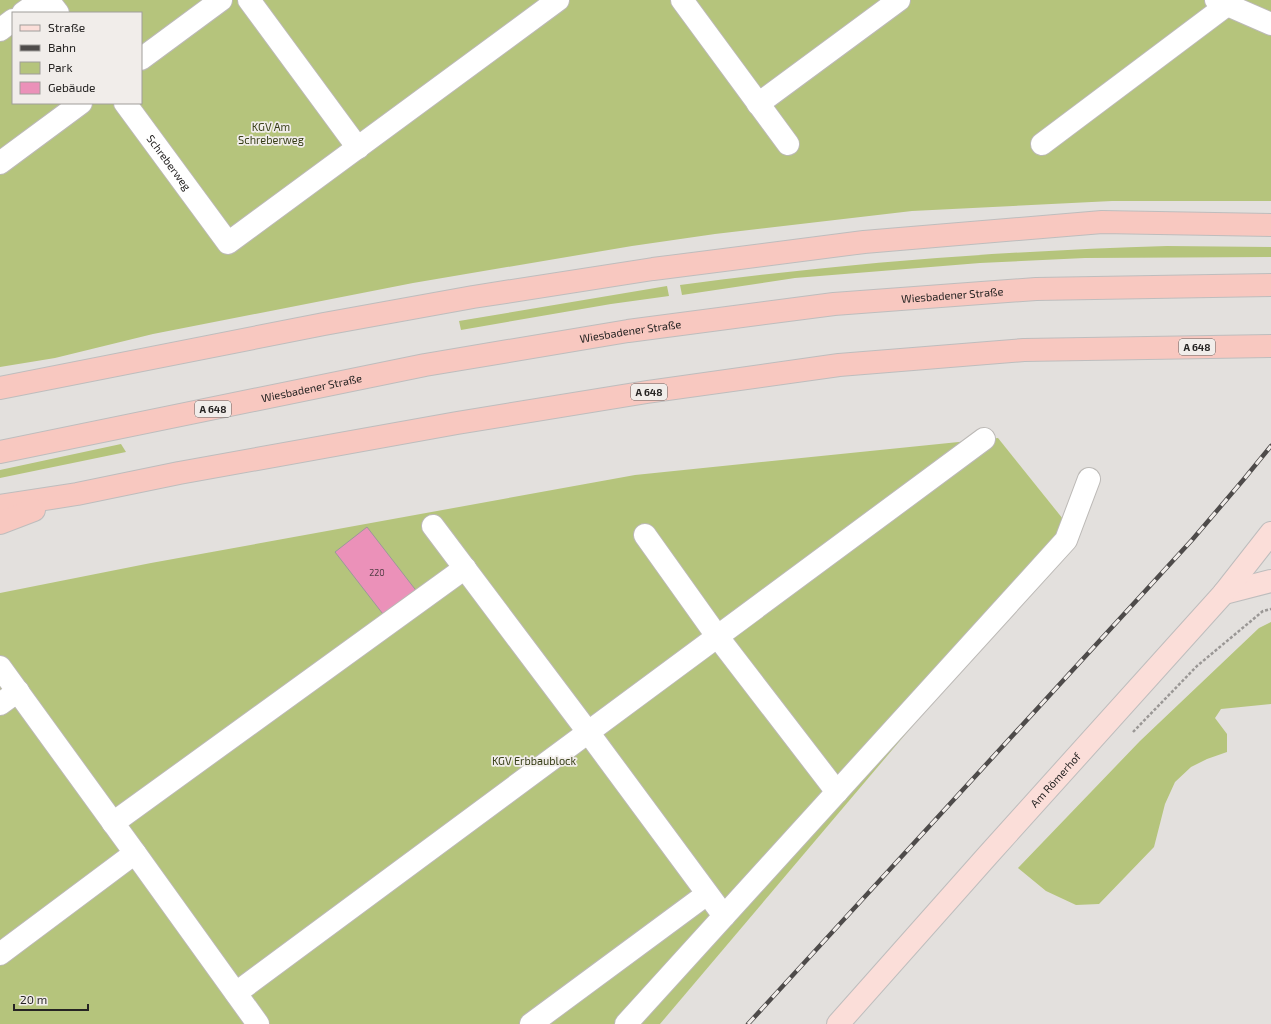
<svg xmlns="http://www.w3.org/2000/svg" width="1271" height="1024" viewBox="0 0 1271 1024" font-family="'Exo 2',sans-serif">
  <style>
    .green { fill: #b5c47c; fill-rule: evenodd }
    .building { fill: #eb91b9; stroke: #9c989a }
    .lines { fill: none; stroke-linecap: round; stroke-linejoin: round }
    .minor-casing { stroke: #bcb9b6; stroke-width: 24 }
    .major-casing { stroke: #bebdbd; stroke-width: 24 }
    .highway-casing { stroke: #bebdbd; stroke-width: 24 }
    .path { stroke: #9a9795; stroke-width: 2.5; stroke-dasharray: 3 2; stroke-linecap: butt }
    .minor { stroke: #fff; stroke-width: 22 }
    .major { stroke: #fbded9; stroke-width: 22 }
    .highway { stroke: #f8c8c0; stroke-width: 22 }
    .rail-casing { stroke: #4e4b4a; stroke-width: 4.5 }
    .rail { stroke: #f1edea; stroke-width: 3; stroke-dasharray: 9; stroke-linecap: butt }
    .labels { text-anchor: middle; stroke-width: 3.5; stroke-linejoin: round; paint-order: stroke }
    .number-label { font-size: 9px; fill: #573f48 }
    .shield { fill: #f1edea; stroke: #63605f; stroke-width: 1 }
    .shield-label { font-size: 10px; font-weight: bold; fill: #262423 }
    .park-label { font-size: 11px; fill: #373e17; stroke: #f1edea }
    .street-label { font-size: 11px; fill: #262423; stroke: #f1edea }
  </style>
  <rect width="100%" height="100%" fill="#e3e0dd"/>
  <!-- green -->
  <g class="green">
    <path d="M 0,0 L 1271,0 L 1271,201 L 1112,201 L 912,211 L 715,234 L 632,246 L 413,283 L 153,334 L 55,358 L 0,367 ZM 13,13 L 141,13 L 141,103 L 13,103 Z"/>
    <path d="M 1167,246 L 1271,247 L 1271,257 L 1085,258 L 980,263 L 795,278 L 682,295 L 680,285 C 842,263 1004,251 1167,246 Z"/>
    <path d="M 667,286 L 669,296 L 611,304 L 461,330 L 459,321 Z"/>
    <path d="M 998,438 L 1075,534 L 660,1024 L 0,1024 L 0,593 L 151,563 L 635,475 Z"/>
    <path d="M 121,444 L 126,452 L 0,478 L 0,470 Z"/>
    <path d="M 1271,622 L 1271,704 L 1221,709 L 1215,718 L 1227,734 L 1227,752 L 1207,759 L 1191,767 L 1175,782 L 1165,804 L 1154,847 L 1099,904 L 1076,905 L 1046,891 L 1018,868 L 1140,741 L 1259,628 Z"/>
  </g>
  <!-- building -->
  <path class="building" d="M 367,527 L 418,593 L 386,618 L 335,552 Z"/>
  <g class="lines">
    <defs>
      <g id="minor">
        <path d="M 48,0 L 58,13"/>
        <path d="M 249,0 L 358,148"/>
        <path d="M 682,0 L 788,144"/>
        <path d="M 1216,0 L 1271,24"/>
        <path d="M 23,13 L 41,0"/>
        <path d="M 0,30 L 13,20"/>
        <path d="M 141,59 L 221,0"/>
        <path id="s1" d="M 125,103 L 228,243 L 558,0"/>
        <path d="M 758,104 L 899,0"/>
        <path d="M 1042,144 L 1227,5"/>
        <path d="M 0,163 L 81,103"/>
        <path d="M 433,526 L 588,732 L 724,916"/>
        <path d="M 645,535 L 717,636 L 837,792"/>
        <path d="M 0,667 L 135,853"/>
        <path d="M 0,704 L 18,691"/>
        <path d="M 113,823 L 465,568"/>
        <path d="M 0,954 L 135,853 L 258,1024"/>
        <path d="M 236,993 L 984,439"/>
        <path d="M 531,1024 L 707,894"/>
        <path d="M 626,1024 L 1066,540 L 1089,479"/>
      </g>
      <g id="major">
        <path d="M 1224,593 L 1271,581"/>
        <path id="s2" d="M 838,1024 L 988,855 L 1224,593 L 1271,533"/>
      </g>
      <g id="highway">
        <path d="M 0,388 L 324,324 L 473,297 L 653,269 L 864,242 L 1102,222 L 1271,225"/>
        <path id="s3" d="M 0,452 L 425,365 L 628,331 L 834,304 L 1036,289 L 1271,285"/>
        <path d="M 0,506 L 77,494 L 179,473 L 457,423 L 647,392 L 839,365 L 1024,350 L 1271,346"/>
        <path d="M 0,523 L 34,510"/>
      </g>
    </defs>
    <!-- minor casing -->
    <use href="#minor" class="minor-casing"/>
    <!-- major casing -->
    <use href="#major" class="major-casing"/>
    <!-- highway casing -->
    <use href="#highway" class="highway-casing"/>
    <!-- path -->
    <path class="path" d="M 1133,732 L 1197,666 L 1263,611 L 1271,609"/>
    <!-- minor -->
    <use href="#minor" class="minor"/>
    <!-- major -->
    <use href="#major" class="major"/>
    <!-- highway -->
    <use href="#highway" class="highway"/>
    <defs>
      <path id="rail" d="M 748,1024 L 1192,540 L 1244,479 L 1271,446"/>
    </defs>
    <!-- rail casing -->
    <use href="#rail" class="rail-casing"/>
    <!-- rail -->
    <use href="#rail" class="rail"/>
  </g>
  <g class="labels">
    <!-- number labels -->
    <g class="number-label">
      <text x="377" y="576">220</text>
    </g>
    <!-- shield labels -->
    <g class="shield">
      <rect x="1179" y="339" width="36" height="16" rx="3"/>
      <rect x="631" y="384" width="36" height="16" rx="3"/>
      <rect x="195" y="401" width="36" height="16" rx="3"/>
    </g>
    <g class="shield-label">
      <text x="1197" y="351">A 648</text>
      <text x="649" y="396">A 648</text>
      <text x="213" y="413">A 648</text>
    </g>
    <!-- park labels -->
    <g class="park-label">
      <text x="271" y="131">KGV Am<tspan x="271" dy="13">Schreberweg</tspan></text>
      <text x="534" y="765">KGV Erbbaublock</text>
    </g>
    <!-- street labels -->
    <g class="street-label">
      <text dy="4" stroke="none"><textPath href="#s1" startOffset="74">Schreberweg</textPath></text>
      <text dy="4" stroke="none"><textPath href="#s3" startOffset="966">Wiesbadener Straße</textPath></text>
      <text dy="4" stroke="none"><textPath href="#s3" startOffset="642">Wiesbadener Straße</textPath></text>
      <text dy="4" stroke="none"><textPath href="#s3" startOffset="318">Wiesbadener Straße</textPath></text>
      <text dy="4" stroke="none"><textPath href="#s2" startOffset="327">Am Römerhof</textPath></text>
    </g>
  </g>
  <!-- legend -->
  <rect x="12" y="12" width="130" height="92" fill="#f1edea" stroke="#a09d9a"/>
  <rect x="20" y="25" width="20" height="6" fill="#fbded9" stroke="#a09d9a"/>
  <text x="48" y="32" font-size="12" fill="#262423">Straße</text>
  <rect x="20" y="45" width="20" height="6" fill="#4e4b4a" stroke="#a09d9a"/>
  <text x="48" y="52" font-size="12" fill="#262423">Bahn</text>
  <rect x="20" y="62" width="20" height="12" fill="#b5c47c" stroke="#a09d9a"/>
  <text x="48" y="72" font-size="12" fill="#262423">Park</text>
  <rect x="20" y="82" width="20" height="12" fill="#eb91b9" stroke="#a09d9a"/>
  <text x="48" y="92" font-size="12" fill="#262423">Gebäude</text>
  <!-- scale -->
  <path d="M14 1004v6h74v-6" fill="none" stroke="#262423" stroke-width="2"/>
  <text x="20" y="1004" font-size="12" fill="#262423" stroke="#f1edea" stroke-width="3" paint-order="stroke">20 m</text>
</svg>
